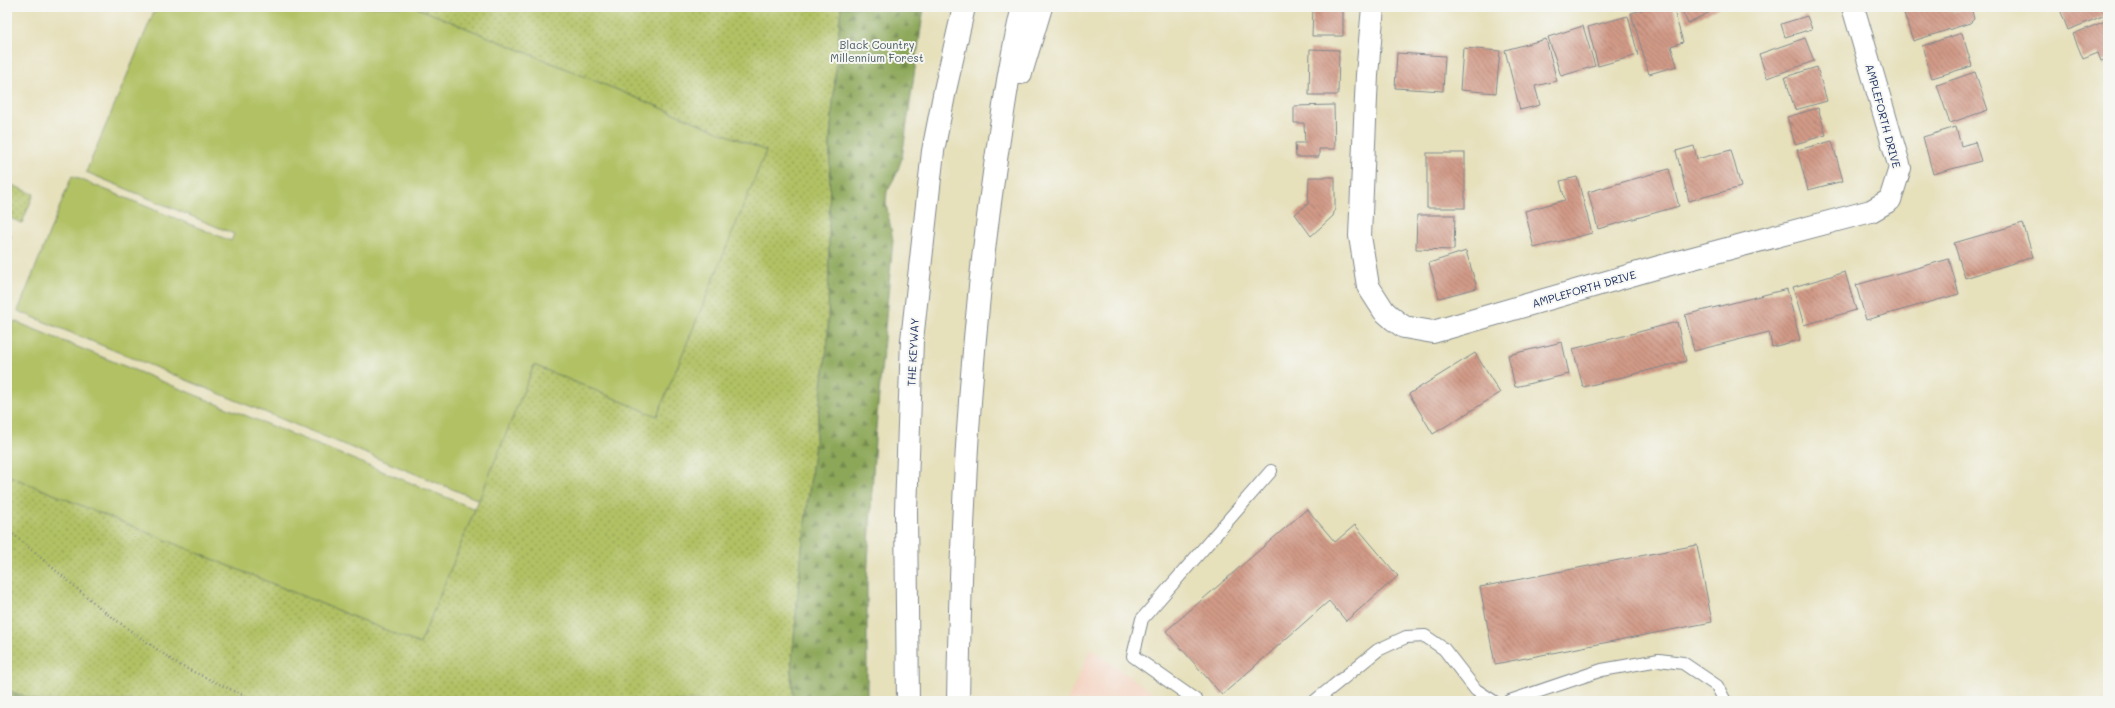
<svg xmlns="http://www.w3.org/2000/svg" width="2115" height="708" viewBox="0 0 2115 708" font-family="Mali,sans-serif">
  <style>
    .built { fill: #f4d3c1 }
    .grass { fill: url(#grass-dots); stroke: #667860 }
    .forest { fill: url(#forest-firs); stroke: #546b5c }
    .garden { fill: #b1c163; stroke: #667860 }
    .building { fill: url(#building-back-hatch) }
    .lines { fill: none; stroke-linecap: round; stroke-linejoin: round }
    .service-casing { stroke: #80888c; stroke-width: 14 }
    .minor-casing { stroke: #80888c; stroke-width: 24 }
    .trunk-casing { stroke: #80888c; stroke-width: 24 }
    .path { stroke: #80888c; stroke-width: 2.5; stroke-dasharray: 1 3; stroke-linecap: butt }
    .service { stroke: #fff; stroke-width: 12 }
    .minor { stroke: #fff; stroke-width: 22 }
    .trunk { stroke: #fff; stroke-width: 22 }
    .labels { text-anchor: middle; stroke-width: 4; stroke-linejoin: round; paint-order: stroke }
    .park-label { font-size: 11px; fill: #485b60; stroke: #f6f6f2 }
    .street-label { font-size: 11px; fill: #1b2f5e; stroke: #f6f6f2 }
  </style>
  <defs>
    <pattern id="grass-dots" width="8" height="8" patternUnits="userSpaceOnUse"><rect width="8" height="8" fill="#b1c163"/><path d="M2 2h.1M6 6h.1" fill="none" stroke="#8f9d55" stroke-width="1.8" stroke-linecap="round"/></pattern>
    <pattern id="forest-firs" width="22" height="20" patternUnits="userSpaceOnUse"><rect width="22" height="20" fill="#8ca759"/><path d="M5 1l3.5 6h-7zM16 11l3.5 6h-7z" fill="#72884d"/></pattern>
    <pattern id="building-back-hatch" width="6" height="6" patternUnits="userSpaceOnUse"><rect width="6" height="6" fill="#d19a87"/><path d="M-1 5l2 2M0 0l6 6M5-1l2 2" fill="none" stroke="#a97e72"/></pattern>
  </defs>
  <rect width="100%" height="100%" fill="#f6f6f2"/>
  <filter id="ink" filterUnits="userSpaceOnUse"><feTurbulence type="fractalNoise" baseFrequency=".025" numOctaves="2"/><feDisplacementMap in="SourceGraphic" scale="8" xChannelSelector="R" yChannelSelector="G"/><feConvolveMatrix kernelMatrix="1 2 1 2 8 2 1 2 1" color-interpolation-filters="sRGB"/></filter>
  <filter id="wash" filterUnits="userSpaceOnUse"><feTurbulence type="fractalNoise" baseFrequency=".012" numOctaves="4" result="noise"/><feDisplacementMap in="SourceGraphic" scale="16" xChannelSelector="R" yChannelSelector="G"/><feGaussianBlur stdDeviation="0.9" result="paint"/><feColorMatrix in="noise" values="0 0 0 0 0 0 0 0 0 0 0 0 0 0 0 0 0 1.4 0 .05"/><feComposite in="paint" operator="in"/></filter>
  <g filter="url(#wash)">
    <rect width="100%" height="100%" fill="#e6e0bb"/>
    <!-- built -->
    <path class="built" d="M 1091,649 L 1164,701 L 1067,701 Z"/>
    <!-- grass -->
    <g class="grass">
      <path d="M 415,7 L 841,7 L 830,140 L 828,339 L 802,548 L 791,672 L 794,701 L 38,701 L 7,690 L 7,475 L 420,644 L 534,365 L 657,416 L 766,151 Z"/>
      <path d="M 7,183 L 34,194 L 22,223 L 7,217 Z"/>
    </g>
    <!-- forest -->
    <g class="forest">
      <path d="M 841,7 L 924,7 L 902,158 L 896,175 L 887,191 L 886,203 L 893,240 L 875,439 L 867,580 L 867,701 L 794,701 L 791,672 L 802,548 L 828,339 L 830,140 Z"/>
      <path d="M 7,690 L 38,701 L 7,701 Z"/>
    </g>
    <!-- garden -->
    <g class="garden">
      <path d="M 156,7 L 415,7 L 766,151 L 657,416 L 534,365 L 479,500 L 18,311 L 72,176 L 231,241 L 234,234 L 86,172 Z"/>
      <path d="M 14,321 L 475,509 L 420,644 L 7,475 L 7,339 Z"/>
    </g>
    <g id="blocks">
      <!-- building -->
      <g class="building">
        <path d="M 1313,7 L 1343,7 L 1343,36 L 1312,36 Z"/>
        <path d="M 1652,7 L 1673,7 L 1683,42 L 1671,46 L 1677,66 L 1649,74 L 1631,13 Z"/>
        <path d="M 1680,7 L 1720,7 L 1688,23 Z"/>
        <path d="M 1911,7 L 1951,7 L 1952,12 L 1967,7 L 1972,11 L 1974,19 L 1970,23 L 1913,41 L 1903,10 Z"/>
        <path d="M 2059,7 L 2108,7 L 2108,14 L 2068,30 Z"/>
        <path d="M 1628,16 L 1638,55 L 1598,66 L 1588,27 Z"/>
        <path d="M 1807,16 L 1812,29 L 1785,37 L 1781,24 Z"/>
        <path d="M 2108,20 L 2108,59 L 2101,61 L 2098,53 L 2083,59 L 2073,34 Z"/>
        <path d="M 1583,26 L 1595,66 L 1561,76 L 1548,37 Z"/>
        <path d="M 1962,33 L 1972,66 L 1932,78 L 1922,46 Z"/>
        <path d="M 1805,38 L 1814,61 L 1767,78 L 1759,54 Z"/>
        <path d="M 1546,39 L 1557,81 L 1535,86 L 1540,105 L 1520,110 L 1505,50 Z"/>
        <path d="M 1463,48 L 1500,51 L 1496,93 L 1460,90 Z"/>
        <path d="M 1310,49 L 1339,50 L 1338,95 L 1309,95 Z"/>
        <path d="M 1397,53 L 1445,56 L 1443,91 L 1395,88 Z"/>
        <path d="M 1817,67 L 1827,101 L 1795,110 L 1785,77 Z"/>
        <path d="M 1975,72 L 1988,110 L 1950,123 L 1937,85 Z"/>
        <path d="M 1334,105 L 1335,149 L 1319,149 L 1319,157 L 1296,157 L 1295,143 L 1305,143 L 1304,123 L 1294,123 L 1294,106 Z"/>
        <path d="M 1818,108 L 1826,135 L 1795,144 L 1787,117 Z"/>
        <path d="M 1956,127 L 1961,146 L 1975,142 L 1981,161 L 1933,174 L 1923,137 Z"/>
        <path d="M 1832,141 L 1843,181 L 1808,190 L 1797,150 Z"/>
        <path d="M 1694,146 L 1697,159 L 1731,150 L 1741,187 L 1689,201 L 1676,151 Z"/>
        <rect x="1427" y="153" width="38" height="55"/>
        <path d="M 1669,169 L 1679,206 L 1598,229 L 1588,192 Z"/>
        <path d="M 1309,177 L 1335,177 L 1335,209 L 1333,216 L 1311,236 L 1295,214 L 1308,204 Z"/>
        <path d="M 1577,177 L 1592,233 L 1534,248 L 1525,211 L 1565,200 L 1560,181 Z"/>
        <path d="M 1417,215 L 1455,215 L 1454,250 L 1416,249 Z"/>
        <path d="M 2023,223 L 2033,257 L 1965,278 L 1954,243 Z"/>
        <path d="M 7,234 L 12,236 L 7,249 Z"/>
        <path d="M 1466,251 L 1477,288 L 1439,298 L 1429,263 Z"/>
        <path d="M 1949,259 L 1959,294 L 1866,320 L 1856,285 Z"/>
        <path d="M 1845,272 L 1856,310 L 1804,325 L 1793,287 Z"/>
        <path d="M 1787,289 L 1800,340 L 1772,347 L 1769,332 L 1694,351 L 1685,315 Z"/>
        <path d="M 1677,322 L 1686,361 L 1583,387 L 1573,349 Z"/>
        <path d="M 1562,342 L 1569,374 L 1515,387 L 1508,355 Z"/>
        <path d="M 1475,353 L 1500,393 L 1433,434 L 1409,394 Z"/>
        <path d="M 1307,509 L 1335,542 L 1355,525 L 1398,576 L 1346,621 L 1329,601 L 1222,695 L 1166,631 Z"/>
        <path d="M 1697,545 L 1712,622 L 1495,664 L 1480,587 Z"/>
      </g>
    </g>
  </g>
  <g filter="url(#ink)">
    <use href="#blocks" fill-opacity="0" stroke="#80888c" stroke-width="1"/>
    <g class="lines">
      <defs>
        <g id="service">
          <path d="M 1197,701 L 1133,656 L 1142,619 L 1271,471"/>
          <path d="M 1315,701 L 1378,650 L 1406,637 L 1425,636 L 1444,649 L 1476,690 L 1493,701"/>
          <path d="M 1510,701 L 1602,670 L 1659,660 L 1683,663 L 1717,686 L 1725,701"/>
        </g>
        <path id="minor" d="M 1373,7 L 1367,75 L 1360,236 L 1368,286 L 1384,311 L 1393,319 L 1404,327 L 1433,332 L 1659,267 L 1871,211 L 1890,200 L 1900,168 L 1853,7"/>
        <g id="trunk">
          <path d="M 1021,73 L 1041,7"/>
          <path d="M 908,701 L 906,511 L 912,340 L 933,151 L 945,90 L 964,7"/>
          <path d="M 958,701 C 961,522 969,343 995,166 C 1003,113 1010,59 1023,7"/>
        </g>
      </defs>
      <!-- service casing -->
      <use href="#service" class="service-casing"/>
      <!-- minor casing -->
      <use href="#minor" class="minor-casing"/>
      <!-- trunk casing -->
      <use href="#trunk" class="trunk-casing"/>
      <!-- path -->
      <path class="path" d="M 7,529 L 106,613 L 179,665 L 255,701"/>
      <!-- service -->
      <use href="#service" class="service"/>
      <!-- minor -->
      <use href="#minor" class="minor"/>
      <!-- trunk -->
      <use href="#trunk" class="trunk"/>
    </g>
  </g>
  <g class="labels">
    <!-- park labels -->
    <g class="park-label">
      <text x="877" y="49">Black Country<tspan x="877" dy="13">Millennium Forest</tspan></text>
    </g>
    <!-- street labels -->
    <g class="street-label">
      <text transform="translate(1883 116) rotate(75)" y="4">AMPLEFORTH DRIVE</text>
      <text transform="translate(1584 289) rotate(-16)" y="4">AMPLEFORTH DRIVE</text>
      <text transform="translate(913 352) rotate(-87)" y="4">THE KEYWAY</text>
    </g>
  </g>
  <!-- margin -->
  <rect width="2115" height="708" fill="none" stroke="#f6f6f2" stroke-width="24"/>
</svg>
